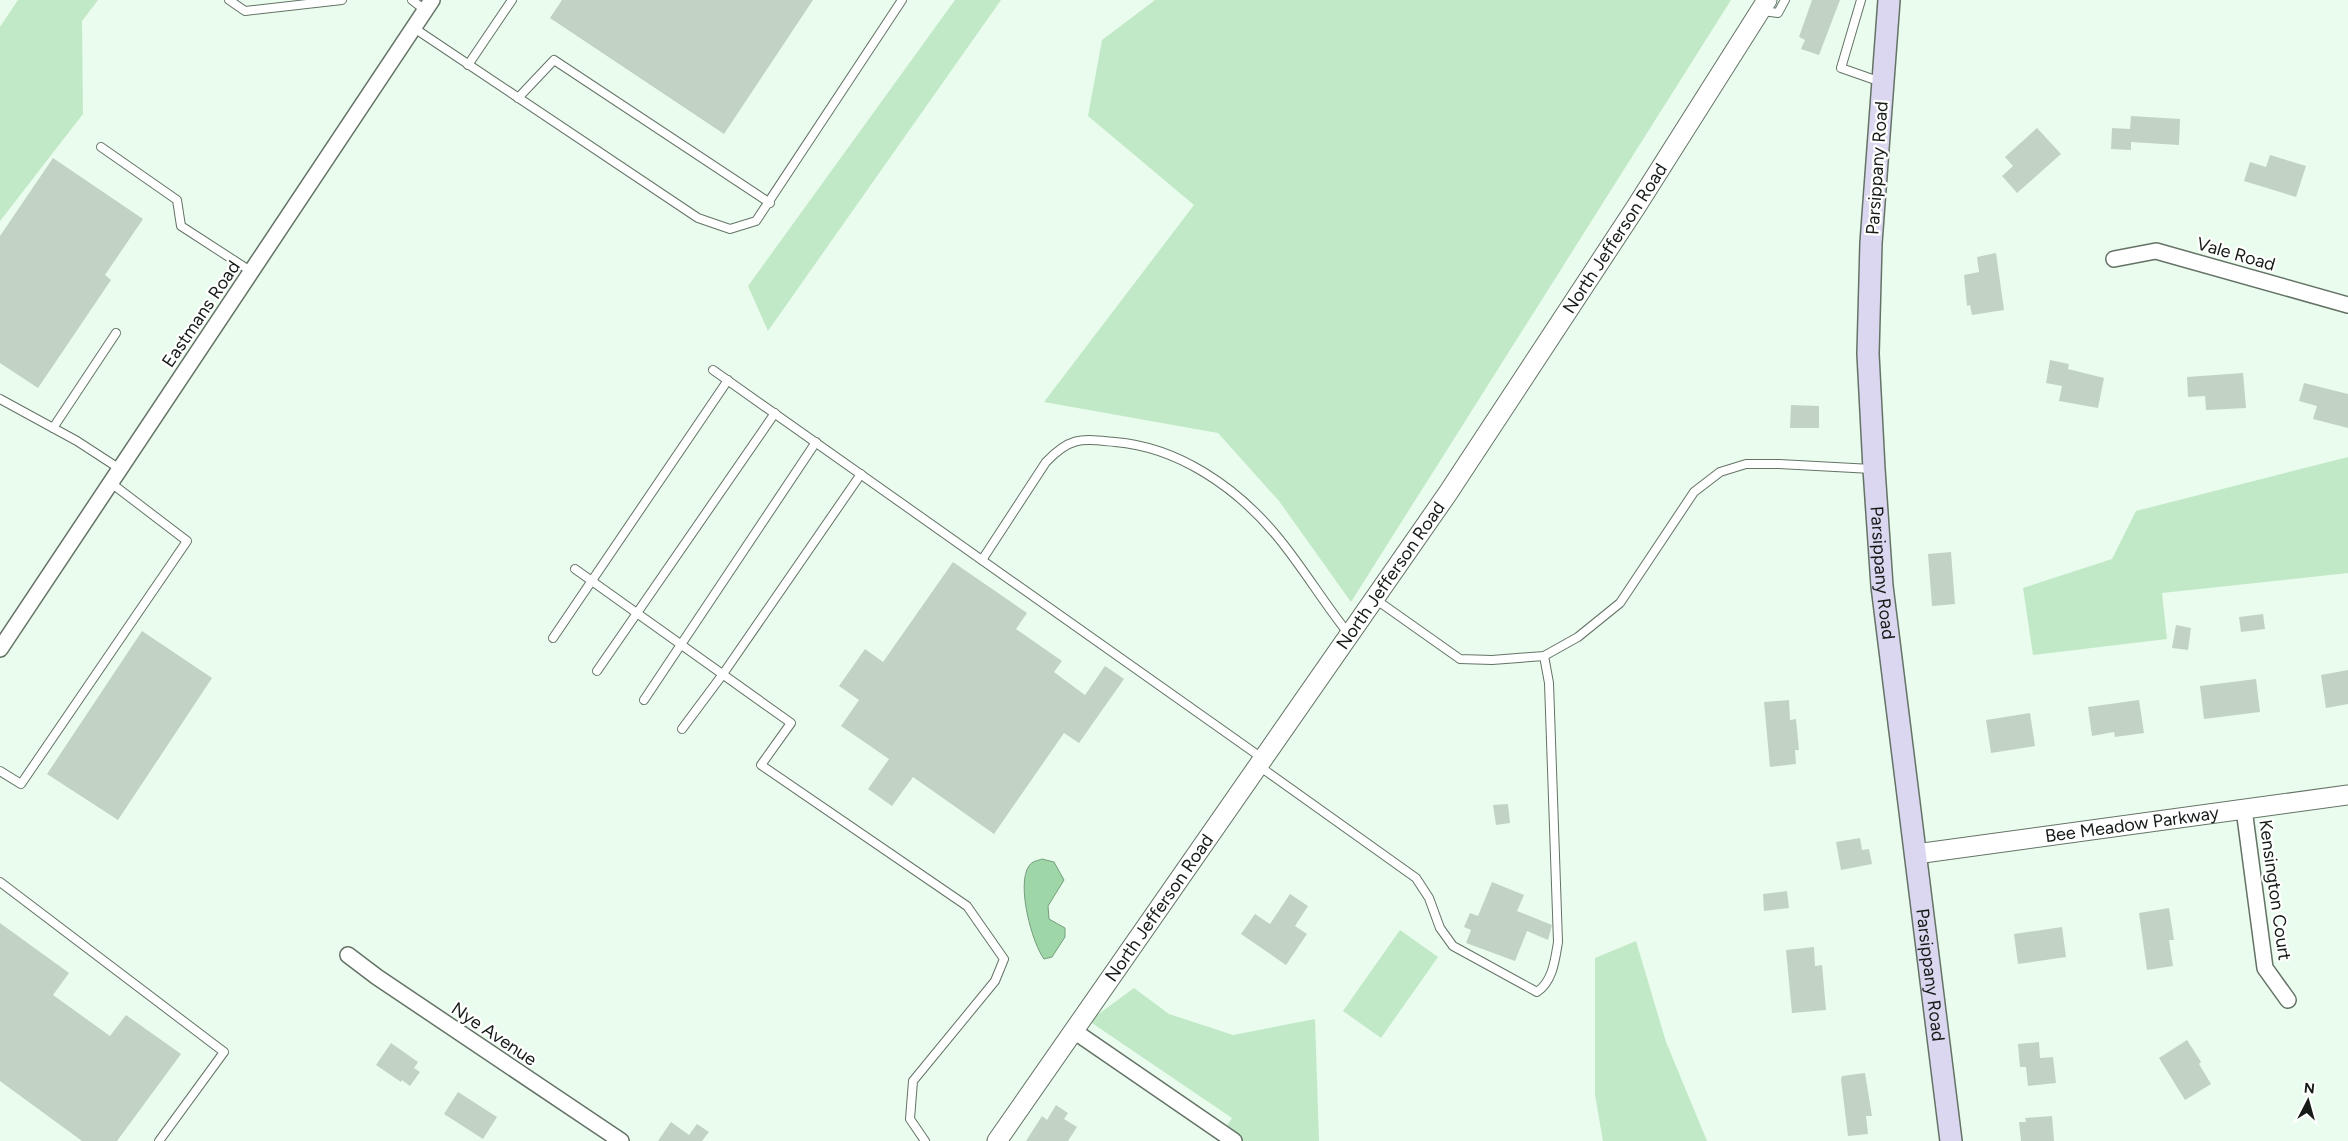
<svg xmlns="http://www.w3.org/2000/svg" width="2348" height="1141" viewBox="0 0 2348 1141" font-family="Figtree,sans-serif">
  <style>
    .green { fill: #c1e9c7 }
    .water { fill: #9ed6a7; stroke: #759e7c }
    .building { fill: #c2d3c4 }
    .lines { fill: none; stroke-linecap: round; stroke-linejoin: round }
    .service-casing { stroke: #647366; stroke-width: 10 }
    .minor-casing { stroke: #647366; stroke-width: 18 }
    .tertiary-casing { stroke: #647366; stroke-width: 21 }
    .secondary-casing { stroke: #647366; stroke-width: 24 }
    .service { stroke: #fff; stroke-width: 8 }
    .minor { stroke: #fff; stroke-width: 15 }
    .tertiary { stroke: #fff; stroke-width: 19 }
    .secondary { stroke: #dbd7f1; stroke-width: 21 }
    .labels { text-anchor: middle; stroke-width: 4.5; stroke-linejoin: round; paint-order: stroke }
    .street-label { font-size: 18px; fill: #151b16; stroke: #fff }
  </style>
  <rect width="100%" height="100%" fill="#eafced"/>
  <!-- green -->
  <g class="green">
    <path d="M 18,0 L 98,0 L 82,21 L 83,114 L 0,221 L 0,27 Z"/>
    <path d="M 955,0 L 1001,0 L 768,331 L 748,286 Z"/>
    <path d="M 1155,0 L 1731,0 L 1351,602 L 1279,501 L 1218,433 L 1044,402 L 1194,205 L 1088,116 L 1102,40 Z"/>
    <path d="M 2348,457 L 2348,573 L 2162,593 L 2167,639 L 2033,655 L 2023,588 L 2112,559 L 2136,511 Z"/>
    <path d="M 1400,930 L 1438,957 L 1381,1038 L 1343,1011 Z"/>
    <path d="M 1636,941 L 1666,1042 L 1707,1141 L 1603,1141 L 1595,1095 L 1595,958 Z"/>
    <path d="M 1134,988 L 1169,1014 L 1233,1035 L 1315,1019 L 1319,1141 L 1217,1141 L 1232,1118 L 1089,1021 Z"/>
  </g>
  <!-- water -->
  <path class="water" d="M 1042,859 L 1054,862 L 1064,880 L 1048,906 L 1049,919 L 1065,928 L 1065,937 L 1052,957 L 1044,959 C 1032,943 1016,884 1029,866 C 1032,861 1037,861 1042,859 Z"/>
  <!-- building -->
  <g class="building">
    <path d="M 562,0 L 813,0 L 724,134 L 550,18 Z"/>
    <path d="M 1812,0 L 1840,0 L 1819,55 L 1801,49 L 1805,40 L 1799,37 Z"/>
    <path d="M 2131,116 L 2180,119 L 2179,145 L 2131,142 L 2131,150 L 2111,149 L 2112,128 L 2130,129 Z"/>
    <path d="M 2037,128 L 2061,154 L 2017,193 L 2002,176 L 2013,166 L 2005,157 Z"/>
    <path d="M 2270,155 L 2306,166 L 2296,197 L 2244,181 L 2250,162 L 2266,167 Z"/>
    <path d="M 53,158 L 143,219 L 105,275 L 111,280 L 38,388 L 0,363 L 0,236 Z"/>
    <path d="M 1996,253 L 2004,310 L 1972,315 L 1970,305 L 1967,306 L 1964,275 L 1979,272 L 1977,257 Z"/>
    <path d="M 2050,360 L 2069,364 L 2068,369 L 2104,378 L 2098,408 L 2059,401 L 2062,386 L 2046,383 Z"/>
    <path d="M 2243,373 L 2246,408 L 2206,410 L 2205,396 L 2188,397 L 2187,377 Z"/>
    <path d="M 2304,383 L 2348,394 L 2348,428 L 2313,419 L 2317,406 L 2299,401 Z"/>
    <path d="M 1791,405 L 1819,406 L 1819,428 L 1790,428 Z"/>
    <path d="M 1951,552 L 1955,604 L 1932,606 L 1928,554 Z"/>
    <path d="M 953,562 L 1027,613 L 1016,629 L 1062,661 L 1054,672 L 1085,695 L 1105,666 L 1124,679 L 1079,743 L 1064,733 L 994,834 L 913,777 L 892,806 L 868,789 L 889,759 L 841,726 L 859,700 L 839,686 L 865,649 L 883,662 Z"/>
    <path d="M 2263,614 L 2265,629 L 2241,632 L 2239,617 Z"/>
    <path d="M 2176,625 L 2191,628 L 2188,650 L 2172,648 Z"/>
    <path d="M 142,631 L 212,678 L 118,820 L 47,774 Z"/>
    <path d="M 2348,670 L 2348,704 L 2326,708 L 2321,675 Z"/>
    <path d="M 2256,679 L 2260,712 L 2204,719 L 2200,686 Z"/>
    <path d="M 1789,700 L 1790,720 L 1796,719 L 1799,750 L 1795,750 L 1796,764 L 1770,767 L 1764,702 Z"/>
    <path d="M 2139,700 L 2144,733 L 2115,737 L 2114,732 L 2092,736 L 2088,707 Z"/>
    <path d="M 2030,713 L 2035,746 L 1991,753 L 1986,720 Z"/>
    <path d="M 1508,804 L 1510,823 L 1496,825 L 1493,805 Z"/>
    <path d="M 1860,838 L 1862,850 L 1869,849 L 1872,864 L 1841,870 L 1836,842 Z"/>
    <path d="M 1492,882 L 1524,895 L 1517,911 L 1552,925 L 1548,940 L 1527,931 L 1515,961 L 1466,943 L 1471,930 L 1464,927 L 1470,913 L 1478,916 Z"/>
    <path d="M 1787,891 L 1789,908 L 1764,911 L 1763,894 Z"/>
    <path d="M 1290,894 L 1308,906 L 1295,926 L 1307,934 L 1286,965 L 1241,934 L 1255,914 L 1270,924 Z"/>
    <path d="M 2169,908 L 2174,940 L 2169,940 L 2173,966 L 2147,970 L 2139,913 Z"/>
    <path d="M 0,923 L 69,973 L 53,995 L 110,1036 L 126,1015 L 181,1054 L 117,1141 L 82,1141 L 0,1081 Z"/>
    <path d="M 2062,927 L 2066,957 L 2018,964 L 2014,934 Z"/>
    <path d="M 1814,947 L 1815,966 L 1822,965 L 1826,1010 L 1792,1013 L 1786,950 Z"/>
    <path d="M 2187,1040 L 2201,1062 L 2199,1064 L 2211,1084 L 2185,1100 L 2159,1058 Z"/>
    <path d="M 2039,1042 L 2040,1058 L 2053,1057 L 2056,1083 L 2028,1086 L 2026,1067 L 2020,1067 L 2018,1044 Z"/>
    <path d="M 391,1043 L 418,1062 L 414,1068 L 420,1072 L 410,1086 L 402,1080 L 401,1082 L 376,1065 Z"/>
    <path d="M 1865,1073 L 1872,1116 L 1866,1116 L 1868,1134 L 1848,1136 L 1841,1079 L 1842,1076 Z"/>
    <path d="M 458,1092 L 497,1117 L 483,1139 L 444,1114 Z"/>
    <path d="M 1056,1105 L 1068,1113 L 1064,1119 L 1077,1127 L 1068,1141 L 1026,1141 L 1042,1116 L 1047,1120 Z"/>
    <path d="M 2052,1116 L 2054,1141 L 2021,1141 L 2019,1122 L 2026,1122 L 2025,1118 Z"/>
    <path d="M 671,1122 L 689,1135 L 697,1124 L 709,1132 L 702,1141 L 658,1141 Z"/>
  </g>
  <g class="lines">
    <defs>
      <g id="service">
        <path d="M 229,0 L 245,11 L 342,0"/>
        <path d="M 412,0 L 425,10"/>
        <path d="M 1861,0 L 1841,68 L 1881,82"/>
        <path d="M 1763,11 L 1778,13 L 1785,0"/>
        <path d="M 414,28 L 698,218 L 730,229 L 756,221 L 902,0"/>
        <path d="M 468,65 L 512,0"/>
        <path d="M 518,98 L 554,60 L 770,203"/>
        <path d="M 101,147 L 177,200 L 181,226 L 252,272"/>
        <path d="M 713,370 L 1262,758"/>
        <path d="M 0,399 L 77,441 L 120,469"/>
        <path d="M 53,428 L 116,333"/>
        <path d="M 982,560 L 1046,462 C 1071,436 1081,439 1115,442 C 1178,447 1236,487 1276,535 C 1302,566 1323,602 1348,633"/>
        <path d="M 575,569 L 791,723 L 761,765 L 967,906 L 1004,959 L 995,981 L 913,1081 L 910,1119 L 925,1141"/>
        <path d="M 1375,599 L 1460,659 L 1492,660 L 1544,656 L 1578,637 L 1620,603 L 1694,492 L 1720,472 L 1746,464 L 1779,464 L 1872,469"/>
        <path d="M 553,638 L 728,380"/>
        <path d="M 597,671 L 775,413"/>
        <path d="M 644,700 L 816,442"/>
        <path d="M 682,729 L 723,674 L 861,474"/>
        <path d="M 1259,766 L 1416,878 L 1429,898 L 1440,928 L 1453,946 L 1537,992 C 1553,981 1555,960 1558,942 L 1549,683 L 1544,656"/>
        <path d="M 0,771 L 21,784 L 187,541 L 111,483"/>
        <path d="M 0,882 L 224,1052 L 159,1141"/>
      </g>
      <g id="minor">
        <path d="M 2114,259 L 2156,251 L 2348,305"/>
        <path d="M 0,649 L 432,0"/>
        <path d="M 2244,809 L 2265,968 L 2288,1000"/>
        <path d="M 348,955 L 377,977 L 621,1141"/>
        <path d="M 1074,1031 L 1234,1141"/>
      </g>
      <g id="tertiary">
        <path id="s1" d="M 1916,854 L 2348,795"/>
        <path id="s2" d="M 997,1141 L 1448,493 L 1636,207 L 1767,0"/>
      </g>
      <g id="secondary">
        <path id="s3" d="M 1889,0 L 1871,243 L 1868,354 L 1874,469 L 1882,586 L 1951,1141"/>
      </g>
    </defs>
    <!-- service casing -->
    <use href="#service" class="service-casing"/>
    <!-- minor casing -->
    <use href="#minor" class="minor-casing"/>
    <!-- tertiary casing -->
    <use href="#tertiary" class="tertiary-casing"/>
    <!-- secondary casing -->
    <use href="#secondary" class="secondary-casing"/>
    <!-- service -->
    <use href="#service" class="service"/>
    <!-- minor -->
    <use href="#minor" class="minor"/>
    <!-- tertiary -->
    <use href="#tertiary" class="tertiary"/>
    <!-- secondary -->
    <use href="#secondary" class="secondary"/>
  </g>
  <g class="labels">
    <!-- street labels -->
    <g class="street-label">
      <text transform="translate(1877 168) rotate(-86)" y="6">Parsippany Road</text>
      <text dy="6" stroke="none"><textPath href="#s2" startOffset="1094">North Jefferson Road</textPath></text>
      <text transform="translate(2236 254) rotate(16)" y="6">Vale Road</text>
      <text transform="translate(201 314) rotate(-56)" y="6">Eastmans Road</text>
      <text dy="6" stroke="none"><textPath href="#s3" startOffset="574">Parsippany Road</textPath></text>
      <text dy="6" stroke="none"><textPath href="#s2" startOffset="689">North Jefferson Road</textPath></text>
      <text dy="6" stroke="none"><textPath href="#s1" startOffset="218">Bee Meadow Parkway</textPath></text>
      <text transform="translate(2275 890) rotate(82)" y="6">Kensington Court</text>
      <text dy="6" stroke="none"><textPath href="#s2" startOffset="284">North Jefferson Road</textPath></text>
      <text dy="6" stroke="none"><textPath href="#s3" startOffset="979">Parsippany Road</textPath></text>
      <text transform="translate(494 1034) rotate(34)" y="6">Nye Avenue</text>
    </g>
  </g>
  <!-- north arrow -->
  <g transform="translate(2308 1101) rotate(6)" stroke="#ffffff" stroke-width="4" paint-order="stroke">
  <path d="M0-4L9 19L0 12L-9 19Z" fill="#151b16"/>
  <text y="-8" font-size="14" font-weight="bold" text-anchor="middle" fill="#151b16">N</text>
  </g>
</svg>
